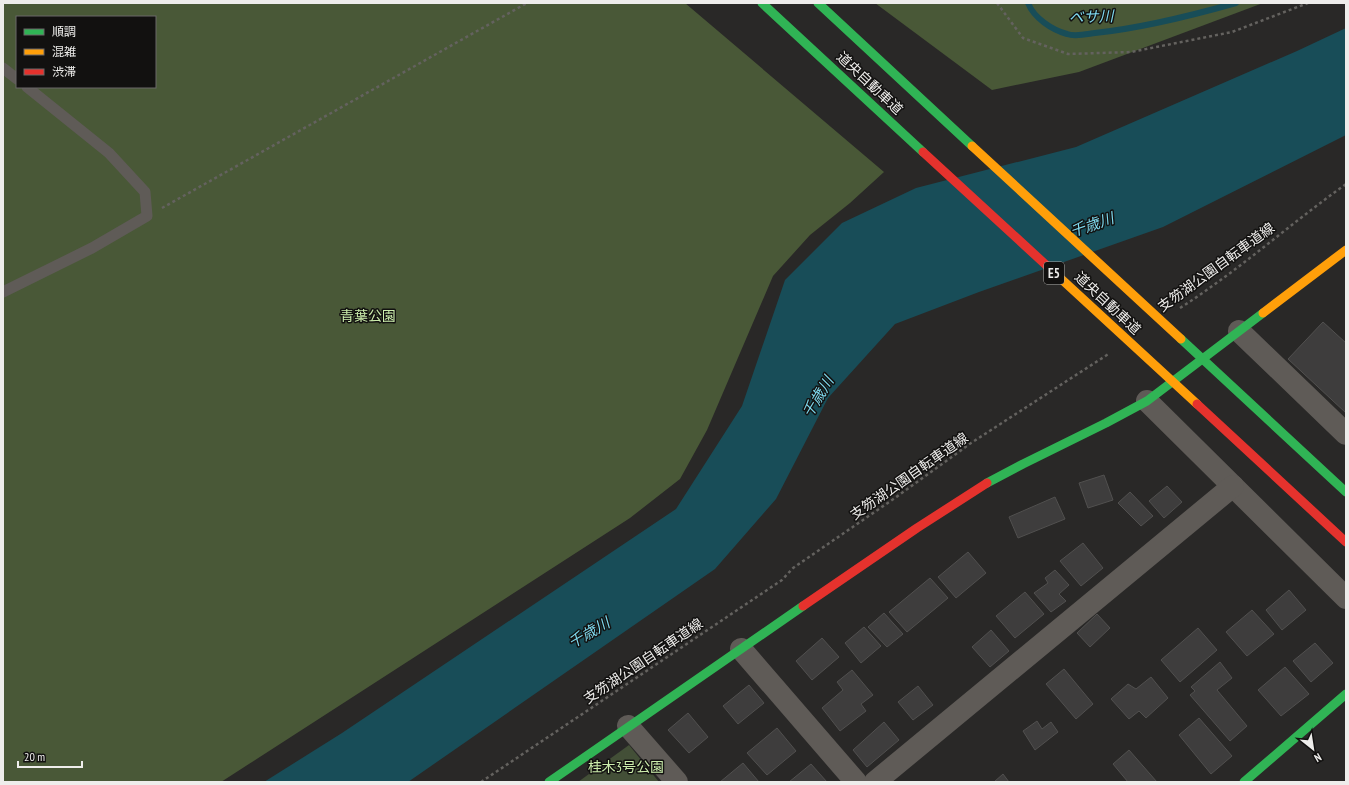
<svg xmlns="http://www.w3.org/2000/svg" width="1349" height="785" viewBox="0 0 1349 785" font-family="'PT Sans Narrow','Noto Sans JP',sans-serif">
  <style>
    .green { fill: #434f37 }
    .forest { fill: #495837; fill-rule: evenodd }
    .water { fill: #184d58 }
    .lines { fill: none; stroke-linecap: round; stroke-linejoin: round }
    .stream { stroke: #184d58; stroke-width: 6 }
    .building { fill: #3e3d3d; stroke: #51504f }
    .path { stroke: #64625f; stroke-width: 2.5; stroke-dasharray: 3 3; stroke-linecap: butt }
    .lane { stroke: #5f5b57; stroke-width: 11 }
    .street { stroke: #5f5b57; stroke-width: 22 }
    .fast { stroke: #30b455; stroke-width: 9 }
    .slow { stroke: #ff9f0a; stroke-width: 9 }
    .jam { stroke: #e5322d; stroke-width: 9 }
    .fast-bridge { stroke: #30b455; stroke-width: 9 }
    .slow-bridge { stroke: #ff9f0a; stroke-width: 9 }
    .jam-bridge { stroke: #e5322d; stroke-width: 9 }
    .labels { text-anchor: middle; stroke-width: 3; stroke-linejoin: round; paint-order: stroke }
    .shield { fill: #121110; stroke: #acaba9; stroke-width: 1 }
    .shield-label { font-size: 13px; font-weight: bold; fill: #eeedeb }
    .street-label { font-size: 14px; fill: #eeedeb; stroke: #121110 }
    .park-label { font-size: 14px; fill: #ccedac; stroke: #121110 }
    .water-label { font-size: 15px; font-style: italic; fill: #7fdaef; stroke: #121110 }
  </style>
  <rect width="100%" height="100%" fill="#292827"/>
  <!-- green -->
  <path class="green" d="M 629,745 L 659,782 L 578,782 Z"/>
  <!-- forest -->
  <g class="forest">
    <path d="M 3,3 L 685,3 L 884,172 L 850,203 L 810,235 L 773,276 L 707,430 L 680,479 L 630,518 L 221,782 L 3,782 ZM 17,17 L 155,17 L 155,87 L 17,87 Z"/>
    <path d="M 875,3 L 1263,3 L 1079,72 L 992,90 Z"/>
  </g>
  <!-- water -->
  <path class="water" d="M 1346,28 L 1346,135 L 1163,227 L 979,292 L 895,324 L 828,398 L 776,499 L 715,569 L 408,782 L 264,782 L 342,733 L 676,509 L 742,406 L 785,280 L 842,223 L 916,188 L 1076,147 L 1297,51 Z"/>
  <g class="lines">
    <!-- stream -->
    <path class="stream" d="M 1028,3 C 1034,18 1052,30 1067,34 C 1075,37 1087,34 1095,33 C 1143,28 1190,16 1236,3"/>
  </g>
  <!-- building -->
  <g class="building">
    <path d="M 1323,322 L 1346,343 L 1346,413 L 1288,359 Z"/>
    <path d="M 1104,475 L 1113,500 L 1088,508 L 1079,483 Z"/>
    <path d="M 1167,486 L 1182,502 L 1164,518 L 1149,501 Z"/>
    <path d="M 1130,492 L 1153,516 L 1141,526 L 1118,503 Z"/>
    <path d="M 1055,497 L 1065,519 L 1018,538 L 1009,517 Z"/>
    <path d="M 1083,543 L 1103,568 L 1081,586 L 1060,561 Z"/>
    <path d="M 968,552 L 986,573 L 956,598 L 938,577 Z"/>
    <path d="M 1055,570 L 1069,585 L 1059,594 L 1066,601 L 1051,612 L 1034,593 L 1048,583 L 1045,578 Z"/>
    <path d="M 930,578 L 948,598 L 907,632 L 889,612 Z"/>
    <path d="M 1289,590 L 1306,610 L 1282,630 L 1266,610 Z"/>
    <path d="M 1025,592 L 1044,614 L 1015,638 L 996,616 Z"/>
    <path d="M 1252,610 L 1274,634 L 1247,656 L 1226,632 Z"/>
    <path d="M 884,613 L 903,634 L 887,647 L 868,627 Z"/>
    <path d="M 1097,614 L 1110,628 L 1090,647 L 1077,633 Z"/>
    <path d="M 864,627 L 881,646 L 861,663 L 845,643 Z"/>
    <path d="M 1198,628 L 1217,650 L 1180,682 L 1161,660 Z"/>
    <path d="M 991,630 L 1009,651 L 990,667 L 972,647 Z"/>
    <path d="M 822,638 L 839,657 L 812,680 L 796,661 Z"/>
    <path d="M 1315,643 L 1333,663 L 1311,682 L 1293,661 Z"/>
    <path d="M 1220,662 L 1232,678 L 1217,690 L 1247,726 L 1230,741 L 1190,695 L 1195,691 L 1191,687 Z"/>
    <path d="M 1285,667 L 1309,694 L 1281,716 L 1258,690 Z"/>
    <path d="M 1064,669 L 1093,704 L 1076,719 L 1046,684 Z"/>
    <path d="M 852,670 L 873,695 L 861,704 L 866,711 L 840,731 L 822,708 L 843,690 L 837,682 Z"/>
    <path d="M 1151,677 L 1168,698 L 1146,718 L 1139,711 L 1129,719 L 1111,699 L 1128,684 L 1136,689 Z"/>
    <path d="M 749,685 L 764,703 L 738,724 L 723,706 Z"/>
    <path d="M 918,686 L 933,705 L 913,720 L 898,702 Z"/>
    <path d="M 688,713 L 708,737 L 689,753 L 668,730 Z"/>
    <path d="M 1199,718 L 1232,756 L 1211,774 L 1179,735 Z"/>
    <path d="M 1037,721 L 1042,729 L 1051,722 L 1058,732 L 1035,750 L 1023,731 Z"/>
    <path d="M 884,722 L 899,740 L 867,767 L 853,750 Z"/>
    <path d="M 777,728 L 796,751 L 767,775 L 747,753 Z"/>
    <path d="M 1129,750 L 1157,782 L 1128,782 L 1113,764 Z"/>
    <path d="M 743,763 L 759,782 L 720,782 Z"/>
    <path d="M 811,764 L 827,782 L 789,782 Z"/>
    <path d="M 1003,774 L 1009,782 L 994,782 Z"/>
  </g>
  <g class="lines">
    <!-- path -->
    <g class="path">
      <path d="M 997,3 L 1023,38 L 1068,54 L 1131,52 L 1232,32 L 1308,3"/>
      <path d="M 162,208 L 527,3"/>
      <path d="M 1180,308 C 1238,271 1290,224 1346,184"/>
      <path d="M 481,782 L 782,580 L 793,568 L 895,498 L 971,443 L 1110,353"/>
    </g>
    <!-- lane -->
    <g class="lane">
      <path d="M 3,68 L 17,79"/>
      <path d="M 3,292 L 92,248 L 147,216 L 145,192 L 109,153 L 27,87"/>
    </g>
    <!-- street -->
    <g class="street">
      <path d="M 1239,331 L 1346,434"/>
      <path d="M 1147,401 L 1346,598"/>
      <path d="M 741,649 L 856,782"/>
      <path d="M 628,726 L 677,782"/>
      <path d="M 875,782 L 1233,486"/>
    </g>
    <!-- fast -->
    <g class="fast">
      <path d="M 987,483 L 1023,464 L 1106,423 L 1147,401 L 1263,313"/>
      <path d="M 549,782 L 803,606"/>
      <path d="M 1244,782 L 1346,694"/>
    </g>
    <!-- slow -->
    <path class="slow" d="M 1263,313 L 1346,250"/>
    <!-- jam -->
    <path class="jam" d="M 803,606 L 917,528 L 987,483"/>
    <!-- fast-bridge -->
    <g class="fast-bridge">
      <path d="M 762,3 L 923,152"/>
      <path d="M 818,3 L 972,146"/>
      <path d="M 1181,339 L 1346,492"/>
    </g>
    <!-- slow-bridge -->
    <g class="slow-bridge">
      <path d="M 972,146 L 1181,339"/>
      <path d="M 1058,276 L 1197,404"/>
    </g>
    <!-- jam-bridge -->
    <g class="jam-bridge">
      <path d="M 923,152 L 1058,276"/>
      <path d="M 1197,404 L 1346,542"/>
    </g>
  </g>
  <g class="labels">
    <!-- shield labels -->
    <rect class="shield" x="1044" y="262" width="20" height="22" rx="3"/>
    <g class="shield-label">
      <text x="1054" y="278">E5</text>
    </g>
    <!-- street labels -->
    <g class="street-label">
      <text transform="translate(870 83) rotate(43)" y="5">道央自動車道</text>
      <text transform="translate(1216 267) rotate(-36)" y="5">支笏湖公園自転車道線</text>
      <text transform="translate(1108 303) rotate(43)" y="5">道央自動車道</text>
      <text transform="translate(909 476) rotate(-35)" y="5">支笏湖公園自転車道線</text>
      <text transform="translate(643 661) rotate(-34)" y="5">支笏湖公園自転車道線</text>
    </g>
    <!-- park labels -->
    <g class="park-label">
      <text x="368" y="321">青葉公園</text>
      <text x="626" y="772">桂木3号公園</text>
    </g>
    <!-- water labels -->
    <g class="water-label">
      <text transform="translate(1091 17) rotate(-2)" y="5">ベサ川</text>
      <text transform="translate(1092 225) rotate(-19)" y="5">千歳川</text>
      <text transform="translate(818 397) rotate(-59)" y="5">千歳川</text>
      <text transform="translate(589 633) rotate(-30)" y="5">千歳川</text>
    </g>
  </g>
  <!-- border -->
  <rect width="1349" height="785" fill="none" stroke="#eeedeb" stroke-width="8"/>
  <!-- legend -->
  <rect x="16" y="16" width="140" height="72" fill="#121110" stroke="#6a6968"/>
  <rect x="24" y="29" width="20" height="6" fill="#30b455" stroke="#6a6968"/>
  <text x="52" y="36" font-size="12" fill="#eeedeb">順調</text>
  <rect x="24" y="49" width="20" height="6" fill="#ff9f0a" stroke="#6a6968"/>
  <text x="52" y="56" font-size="12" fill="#eeedeb">混雑</text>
  <rect x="24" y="69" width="20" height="6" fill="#e5322d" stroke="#6a6968"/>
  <text x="52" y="76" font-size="12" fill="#eeedeb">渋滞</text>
  <!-- north arrow -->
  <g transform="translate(1313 749) rotate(150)" stroke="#121110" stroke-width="3" paint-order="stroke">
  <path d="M0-3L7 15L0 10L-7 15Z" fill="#eeedeb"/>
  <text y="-6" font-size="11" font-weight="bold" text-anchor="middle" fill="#eeedeb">N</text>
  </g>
  <!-- scale -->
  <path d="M18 761v6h64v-6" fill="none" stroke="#eeedeb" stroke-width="2"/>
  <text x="24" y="761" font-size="12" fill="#eeedeb" stroke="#121110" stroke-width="3" paint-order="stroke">20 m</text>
</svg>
